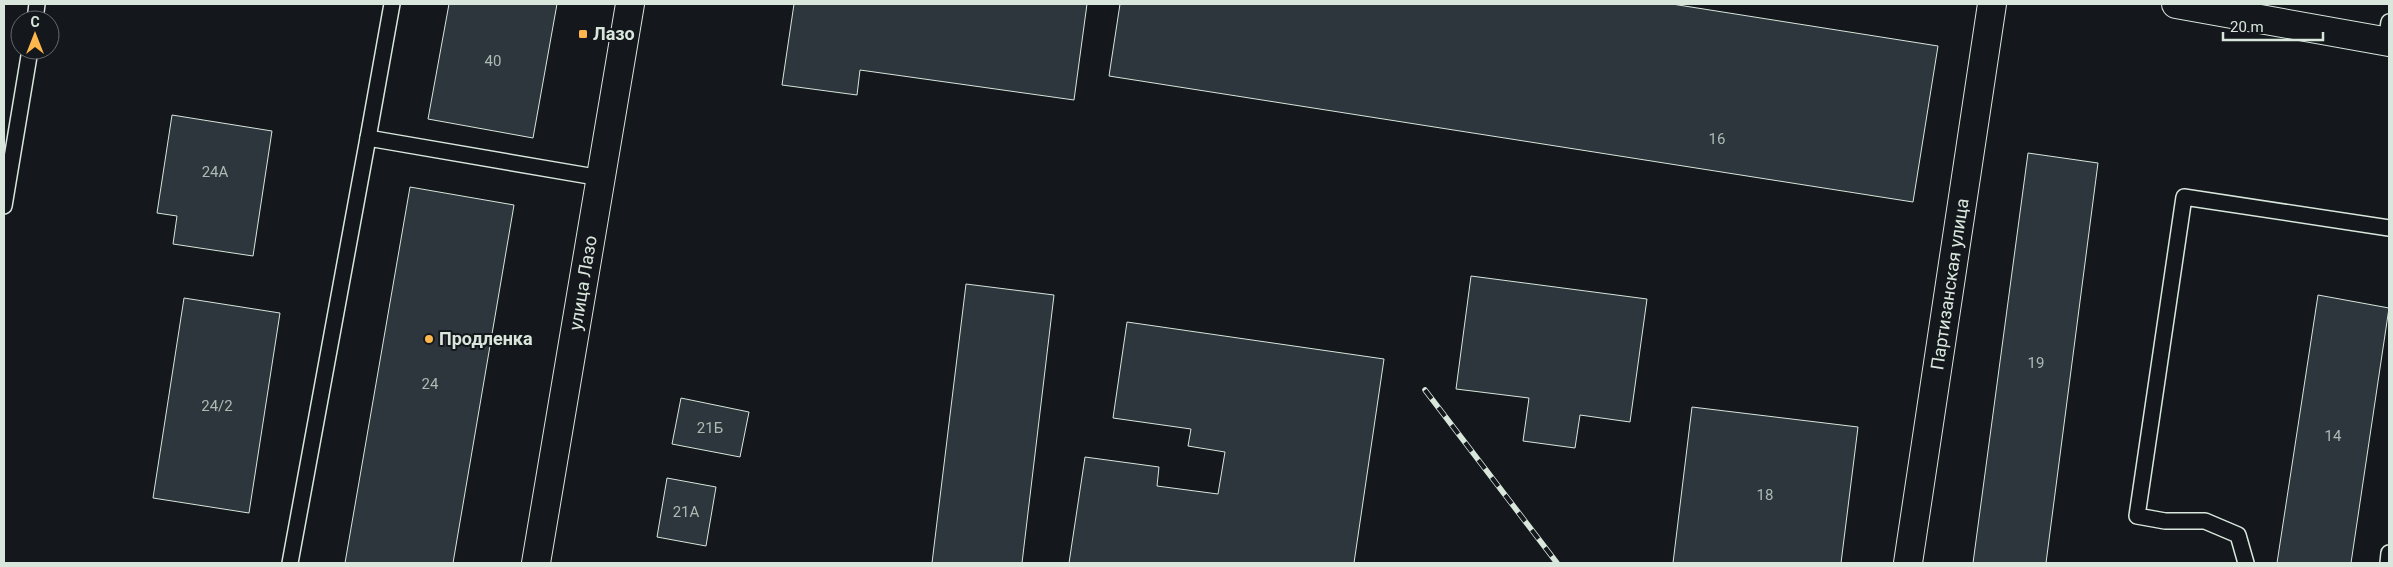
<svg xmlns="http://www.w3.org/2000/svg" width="2393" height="567" viewBox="0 0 2393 567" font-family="Roboto,sans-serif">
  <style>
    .building { fill: #2c363c; stroke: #d8e6dc }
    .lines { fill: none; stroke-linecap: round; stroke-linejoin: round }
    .lane-casing { stroke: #d8e6dc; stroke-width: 18 }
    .street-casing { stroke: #d8e6dc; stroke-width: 30 }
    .secondary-casing { stroke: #d8e6dc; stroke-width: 30 }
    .lane { stroke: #14181c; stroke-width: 15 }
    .street { stroke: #14181c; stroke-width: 28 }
    .secondary { stroke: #14181c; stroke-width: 28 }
    .rail-casing { stroke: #d8e6dc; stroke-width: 5.5 }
    .rail { stroke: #14181c; stroke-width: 4; stroke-dasharray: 11; stroke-linecap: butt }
    .poi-dot { fill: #ffb74d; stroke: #14181c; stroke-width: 2 }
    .labels { text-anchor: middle; stroke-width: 4; stroke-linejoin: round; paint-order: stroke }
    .number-label { font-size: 15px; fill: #adbab4 }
    .poi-label { font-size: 18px; font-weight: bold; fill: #d8e6dc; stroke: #14181c; text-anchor: start }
    .street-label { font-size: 18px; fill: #d8e6dc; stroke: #14181c }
  </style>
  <rect width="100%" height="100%" fill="#14181c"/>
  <!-- building -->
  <g class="building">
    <path d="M 449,4 L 557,4 L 533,138 L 428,119 Z"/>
    <path d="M 794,4 L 1087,4 L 1074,100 L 860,70 L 857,95 L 782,85 Z"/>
    <path d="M 1120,4 L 1672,4 L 1938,46 L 1913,202 L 1109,76 Z"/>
    <path d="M 172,115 L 272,131 L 253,256 L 173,244 L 177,216 L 157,213 Z"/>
    <path d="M 2028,153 L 2098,163 L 2046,563 L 1973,563 Z"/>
    <path d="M 410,187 L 514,205 L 453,563 L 345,563 Z"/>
    <path d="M 1471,276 L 1647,299 L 1630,422 L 1580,415 L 1575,448 L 1523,441 L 1529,398 L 1456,389 Z"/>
    <path d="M 966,284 L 1054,295 L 1022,563 L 932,563 Z"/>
    <path d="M 2318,295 L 2389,308 L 2351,563 L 2277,563 Z"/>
    <path d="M 184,298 L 280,313 L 249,513 L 153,498 Z"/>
    <path d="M 1127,322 L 1384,359 L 1354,563 L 1069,563 L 1085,457 L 1159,467 L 1157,486 L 1218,494 L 1225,452 L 1188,446 L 1191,429 L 1113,418 Z"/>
    <path d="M 681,398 L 749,412 L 740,457 L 672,444 Z"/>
    <path d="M 1692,407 L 1858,427 L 1841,563 L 1673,563 Z"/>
    <path d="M 667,478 L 716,487 L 706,546 L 657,537 Z"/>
  </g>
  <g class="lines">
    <defs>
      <g id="lane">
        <path d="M 35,20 L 37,4"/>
        <path d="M 2386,41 L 2389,22"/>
        <path d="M 368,138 L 392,4"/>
        <path d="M 4,206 L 30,50"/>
        <path d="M 290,563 L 368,138 L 601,178"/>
        <path d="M 2246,563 L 2238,535 L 2205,521 L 2165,521 L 2137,516 L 2184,197 L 2389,228"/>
        <path d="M 2388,563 L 2389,553"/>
      </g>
      <g id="street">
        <path id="s1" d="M 1908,563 L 1992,4"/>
      </g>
      <g id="secondary">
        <path d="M 2176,4 L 2389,42"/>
        <path id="s2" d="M 536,563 L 630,4"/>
      </g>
    </defs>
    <!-- lane casing -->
    <use href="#lane" class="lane-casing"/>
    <!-- street casing -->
    <use href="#street" class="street-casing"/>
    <!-- secondary casing -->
    <use href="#secondary" class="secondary-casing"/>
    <!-- lane -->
    <use href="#lane" class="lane"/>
    <!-- street -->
    <use href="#street" class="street"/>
    <!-- secondary -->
    <use href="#secondary" class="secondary"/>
    <defs>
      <path id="rail" d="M 1425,390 L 1557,563"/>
    </defs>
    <!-- rail casing -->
    <use href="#rail" class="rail-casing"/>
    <!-- rail -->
    <use href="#rail" class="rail"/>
  </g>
  <!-- markers -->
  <g class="poi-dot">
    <rect x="578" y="29" width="10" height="10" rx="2.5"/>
    <circle cx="429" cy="339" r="5"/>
  </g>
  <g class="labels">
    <!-- number labels -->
    <g class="number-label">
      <text x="493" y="66">40</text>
      <text x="1717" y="144">16</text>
      <text x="215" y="177">24А</text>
      <text x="2036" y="368">19</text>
      <text x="430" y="389">24</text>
      <text x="217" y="411">24/2</text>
      <text x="710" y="433">21Б</text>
      <text x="2333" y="441">14</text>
      <text x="1765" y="500">18</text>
      <text x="686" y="517">21А</text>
    </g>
    <!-- poi labels -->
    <g class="poi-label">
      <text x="593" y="40">Лазо</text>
      <text x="439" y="345">Продленка</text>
    </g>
    <!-- street labels -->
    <g class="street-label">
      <text dy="6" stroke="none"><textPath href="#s2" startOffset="284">улица Лазо</textPath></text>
      <text dy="6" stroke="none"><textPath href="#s1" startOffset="282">Партизанская улица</textPath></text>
    </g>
  </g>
  <!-- border -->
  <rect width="2393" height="567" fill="none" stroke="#d8e6dc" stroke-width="10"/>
  <!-- north arrow -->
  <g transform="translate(35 35)"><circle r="24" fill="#14181c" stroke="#626a69"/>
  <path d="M0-4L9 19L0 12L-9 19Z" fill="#ffb74d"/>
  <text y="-8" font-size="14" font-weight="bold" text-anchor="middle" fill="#d8e6dc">С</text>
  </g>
  <!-- scale -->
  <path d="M2223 32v8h100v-8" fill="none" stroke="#d8e6dc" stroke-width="2.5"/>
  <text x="2230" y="32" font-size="15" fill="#d8e6dc" stroke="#14181c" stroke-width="4" paint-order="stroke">20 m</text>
</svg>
